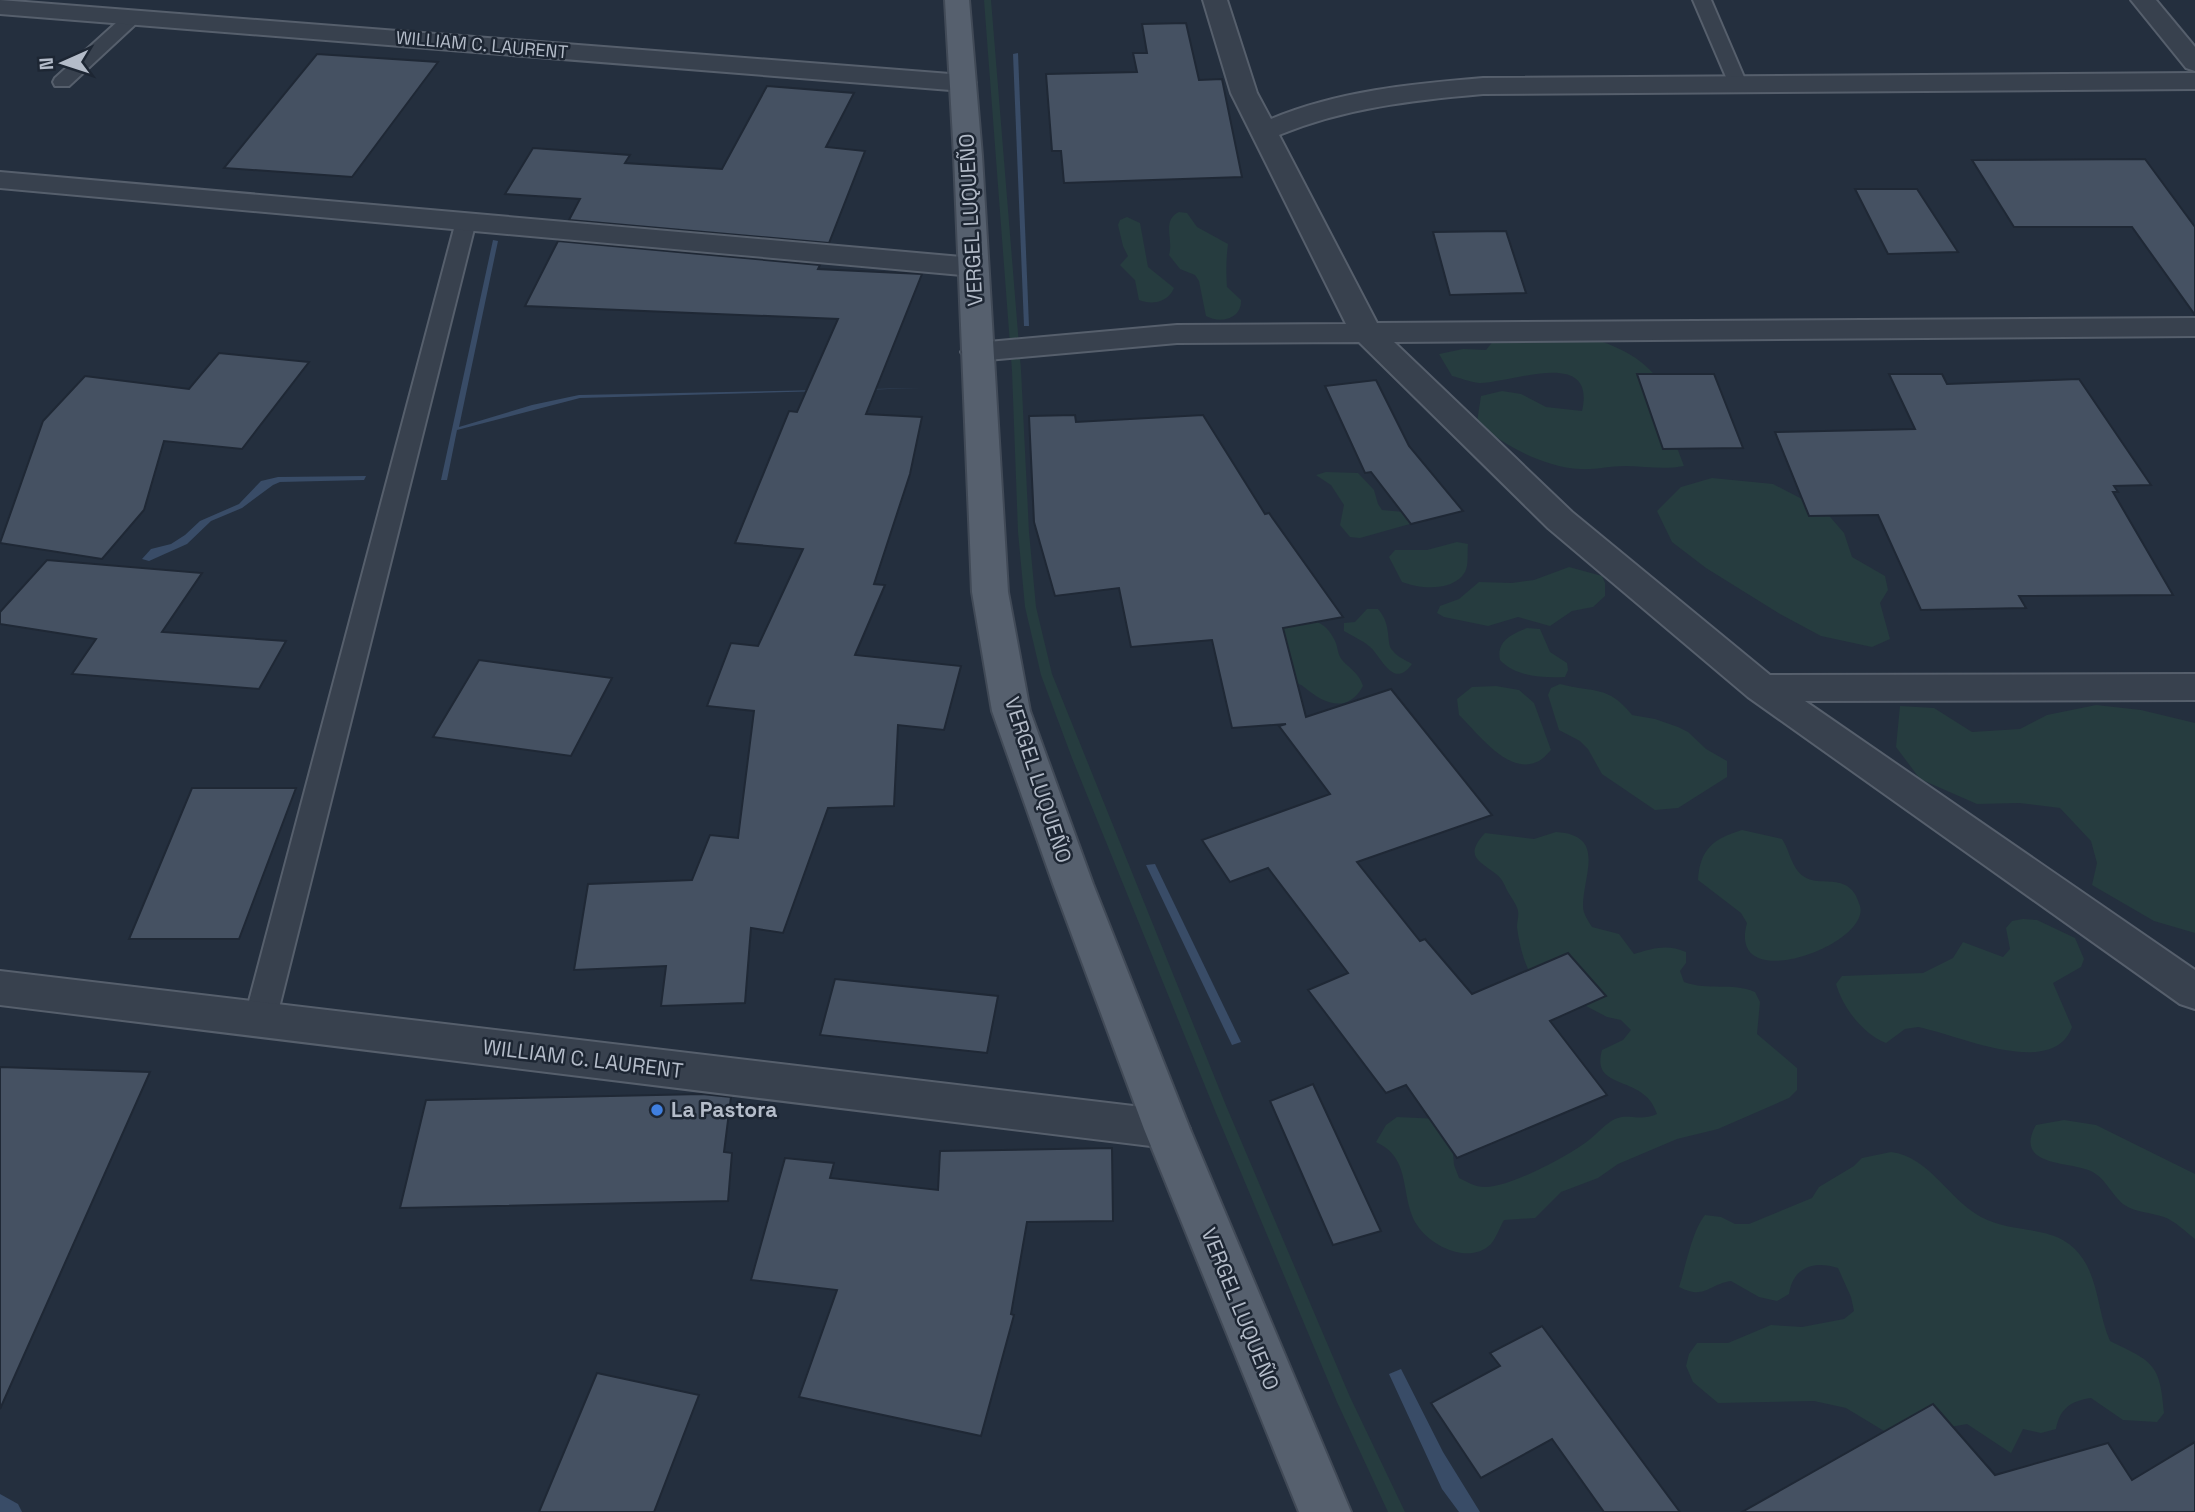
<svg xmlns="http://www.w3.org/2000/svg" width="2195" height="1512" viewBox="0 0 2195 1512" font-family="'Space Grotesk',sans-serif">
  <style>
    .green { fill: #263c3f }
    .water { fill: #394c67 }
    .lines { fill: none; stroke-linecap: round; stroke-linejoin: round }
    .stream { fill: #394c67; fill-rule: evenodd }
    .building { fill: #455162; stroke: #1f2835; stroke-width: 2 }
    .lane-casing { stroke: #565f6c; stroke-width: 4 }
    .street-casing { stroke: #565f6c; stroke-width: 4 }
    .primary-casing { stroke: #414a57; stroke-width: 4 }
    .lane { fill: #38414e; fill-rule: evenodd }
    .street { fill: #38414e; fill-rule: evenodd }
    .primary { fill: #56606e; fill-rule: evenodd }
    .shop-dot { fill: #3f7fe0; stroke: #1d2633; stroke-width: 2.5 }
    .labels { text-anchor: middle; stroke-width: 5; stroke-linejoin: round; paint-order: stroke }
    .far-street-label { font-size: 18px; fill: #b4bcc9; stroke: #1d2633 }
    .street-label { font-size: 21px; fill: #b4bcc9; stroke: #1d2633 }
    .poi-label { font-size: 21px; font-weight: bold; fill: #b4bcc9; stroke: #1d2633; text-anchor: start }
  </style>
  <rect width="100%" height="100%" fill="#242f3e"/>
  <!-- green -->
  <g class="green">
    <path d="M 984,0 L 991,0 L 1021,370 L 1029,532 L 1036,607 L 1052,674 L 1227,1108 L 1350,1397 L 1405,1512 L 1388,1512 L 1337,1402 L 1216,1113 L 1072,758 L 1041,675 L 1025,607 L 1018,532 L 1012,371 Z"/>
    <path d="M 1179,212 L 1187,213 L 1197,227 L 1228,244 C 1226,260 1226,271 1227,287 L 1241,300 C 1242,319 1220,324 1206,316 L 1199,281 L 1195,275 L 1180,269 L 1169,255 C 1174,239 1161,221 1179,212 Z"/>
    <path d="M 1127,217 L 1140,223 L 1148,267 L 1174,288 C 1168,303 1151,305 1139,300 L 1135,280 L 1120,265 L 1128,256 L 1123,246 L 1118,225 L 1120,220 Z"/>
    <path d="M 1586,336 C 1619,347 1646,358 1665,389 L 1653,422 L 1676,445 L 1684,466 C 1664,470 1644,466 1624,466 C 1610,466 1595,470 1580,469 C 1544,467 1504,446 1477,422 L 1481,396 L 1502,391 L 1521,394 L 1546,407 L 1582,411 C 1597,346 1509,384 1479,383 C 1470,382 1460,378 1452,376 L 1439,354 L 1463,349 L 1486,350 L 1494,340 Z"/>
    <path d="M 1326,472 L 1358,473 L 1374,490 L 1378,504 L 1382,510 L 1404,512 L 1417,522 L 1360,538 L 1350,537 L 1340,525 L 1344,505 L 1331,485 L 1316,475 Z"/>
    <path d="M 1712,478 L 1773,484 L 1825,511 L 1844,533 L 1852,557 L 1885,576 L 1888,590 L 1880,603 L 1890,639 L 1872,647 L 1821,636 L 1780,614 L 1706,568 L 1672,542 L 1657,511 L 1681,487 Z"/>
    <path d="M 1457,542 L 1468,544 C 1467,552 1469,565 1465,572 C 1453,592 1420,589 1402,582 L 1389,557 L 1395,550 L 1427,550 Z"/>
    <path d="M 1569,567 L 1602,576 L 1605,583 L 1605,596 L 1593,607 L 1572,611 L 1550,626 L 1518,617 L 1488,626 L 1444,617 L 1437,613 L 1440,606 L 1459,599 L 1479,582 L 1512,583 L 1534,580 Z"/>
    <path d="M 1367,609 L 1378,609 C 1393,626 1385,644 1393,651 C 1397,657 1406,660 1412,664 C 1393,691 1381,655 1369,646 C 1362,640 1352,636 1344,631 L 1344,623 L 1355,622 Z"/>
    <path d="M 1280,617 C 1302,618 1323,616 1334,639 C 1338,645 1337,654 1342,660 C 1350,669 1359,673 1363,686 C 1347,715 1323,703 1304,687 C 1301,684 1297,684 1294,681 C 1290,676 1282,627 1280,617 Z"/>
    <path d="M 1527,628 L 1540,629 L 1550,652 L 1567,663 L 1568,670 L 1565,677 C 1543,678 1516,677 1500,660 C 1496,641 1512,634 1527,628 Z"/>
    <path d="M 1560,684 C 1595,693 1608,685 1632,715 L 1655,719 L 1678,727 L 1688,732 L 1706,749 L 1727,761 L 1727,777 L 1678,808 L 1655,810 L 1602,774 L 1588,749 L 1580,741 L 1559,730 L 1548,695 L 1551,688 Z"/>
    <path d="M 1496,686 L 1519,690 L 1534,703 L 1551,750 C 1548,753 1543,759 1539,761 C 1509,777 1478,733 1459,715 L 1457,699 L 1472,687 Z"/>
    <path d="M 2096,705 L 2141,710 L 2195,723 L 2195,933 L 2154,921 L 2092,885 L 2097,863 L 2091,841 L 2060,808 L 2019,803 L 1977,804 L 1920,779 L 1896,747 L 1900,706 L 1934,708 L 1972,732 L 2020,729 L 2047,715 Z"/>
    <path d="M 1742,830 L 1782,839 C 1790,851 1791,867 1803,876 C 1820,889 1850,869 1860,906 C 1871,945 1726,998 1747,923 L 1741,913 L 1698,880 C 1700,849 1713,839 1742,830 Z"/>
    <path d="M 1556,832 C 1607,835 1583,875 1583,906 C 1583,914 1588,920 1592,927 L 1619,934 L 1634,954 C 1654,948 1667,944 1686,952 L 1686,963 L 1680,971 L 1684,982 C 1708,991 1732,982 1755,992 L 1760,1002 L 1757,1034 L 1797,1068 L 1797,1090 L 1789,1098 L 1718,1129 L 1677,1139 L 1618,1164 L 1598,1178 L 1561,1192 L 1535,1218 L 1504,1220 C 1500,1227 1496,1238 1491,1244 C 1470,1265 1431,1247 1417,1225 C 1399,1196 1413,1159 1376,1142 L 1386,1125 L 1397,1117 L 1440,1119 L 1451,1128 L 1454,1165 L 1459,1178 C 1467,1182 1475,1187 1485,1187 C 1508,1188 1571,1155 1589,1140 C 1597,1134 1606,1123 1615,1119 C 1628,1113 1640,1122 1657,1114 C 1645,1073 1590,1092 1602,1050 L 1623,1040 L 1631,1030 L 1621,1020 L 1607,1017 L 1533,978 C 1524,965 1519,943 1517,927 C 1517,922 1519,916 1518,911 C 1517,905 1511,897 1508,892 C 1505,886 1502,878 1496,874 C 1480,861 1463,857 1485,833 L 1534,839 Z"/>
    <path d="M 2023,919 L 2037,920 L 2075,938 L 2084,959 L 2081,967 L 2053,983 L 2072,1027 C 2053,1080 1956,1034 1918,1027 L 1905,1029 L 1886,1043 C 1863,1034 1843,1008 1836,984 L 1842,976 L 1923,973 L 1953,958 L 1963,942 L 2003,957 L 2010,949 L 2006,928 L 2012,921 Z"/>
    <path d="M 2064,1120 L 2096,1125 L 2195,1174 L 2195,1239 C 2186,1232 2175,1221 2164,1217 C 2150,1212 2136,1213 2123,1204 C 2111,1194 2104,1175 2088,1170 C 2068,1162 2013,1166 2036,1125 Z"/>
    <path d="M 1891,1152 C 1930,1157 1948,1199 1981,1217 C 2016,1236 2059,1222 2083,1259 C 2099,1283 2098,1314 2110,1341 C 2153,1362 2160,1363 2164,1413 L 2157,1422 L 2123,1420 L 2091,1398 C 2071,1401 2060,1408 2056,1429 L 2041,1433 L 2023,1429 L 2011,1453 L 1967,1424 L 1894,1437 L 1846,1408 L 1814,1401 L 1718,1403 L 1693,1382 L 1686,1366 L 1689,1354 L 1697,1343 L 1728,1343 L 1771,1325 L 1802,1327 L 1844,1319 L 1854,1311 L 1851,1297 L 1838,1268 C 1814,1260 1793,1267 1789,1294 L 1777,1301 L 1759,1297 L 1731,1281 C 1707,1285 1705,1300 1679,1287 C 1686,1266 1692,1231 1705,1215 L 1721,1217 L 1735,1224 L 1749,1224 L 1812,1198 L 1819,1187 L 1854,1166 L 1862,1158 Z"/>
  </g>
  <!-- water -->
  <g class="water">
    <path d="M 1018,53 L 1029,326 L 1024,326 L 1013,54 Z"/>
    <path d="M 493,240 L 498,241 L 459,427 L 532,405 L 579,395 L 923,388 L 580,398 L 457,430 L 447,480 L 441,480 Z"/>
    <path d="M 366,476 L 364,480 L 280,482 L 273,485 L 242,508 L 211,521 L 187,544 L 149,561 L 142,559 L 151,549 L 171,544 L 185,535 L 200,521 L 239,504 L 261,481 L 278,477 Z"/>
    <path d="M 1155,864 L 1241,1042 L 1232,1045 L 1146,865 Z"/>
    <path d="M 1401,1369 L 1443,1452 L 1480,1512 L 1459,1512 L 1442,1489 L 1389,1374 Z"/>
  </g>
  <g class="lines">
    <!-- stream -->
    <path class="stream" d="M 0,1494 L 18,1504 L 22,1512 L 0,1512 Z"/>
  </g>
  <!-- building -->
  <g class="building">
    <path d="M 1186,23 L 1199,80 L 1222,79 L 1242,177 L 1064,183 L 1061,151 L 1052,151 L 1046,74 L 1137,72 L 1133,53 L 1147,53 L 1142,24 Z"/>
    <path d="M 317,54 L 438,62 L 352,177 L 224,168 Z"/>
    <path d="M 767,86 L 854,93 L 826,147 L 865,151 L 829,243 L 569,220 L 580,199 L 505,194 L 533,148 L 630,155 L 625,163 L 722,169 Z"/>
    <path d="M 2145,159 L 2195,227 L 2195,315 L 2132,227 L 2014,227 L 1972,160 Z"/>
    <path d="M 1855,189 L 1917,189 L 1958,252 L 1888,254 Z"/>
    <path d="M 1506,231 L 1526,293 L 1450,295 L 1433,232 Z"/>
    <path d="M 558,241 L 820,265 L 818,269 L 922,274 L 866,414 L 922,417 L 910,474 L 874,584 L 885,585 L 855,655 L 961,666 L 944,730 L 898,725 L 894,806 L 828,808 L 783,933 L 751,928 L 745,1003 L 661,1006 L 666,966 L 574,970 L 588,884 L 692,880 L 710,835 L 738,838 L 754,711 L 707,706 L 731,643 L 758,646 L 803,549 L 735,543 L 789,411 L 797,412 L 838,319 L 525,306 Z"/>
    <path d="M 219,353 L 309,362 L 242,449 L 164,441 L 144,510 L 102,559 L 0,543 L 43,421 L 85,376 L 189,389 Z"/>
    <path d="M 1637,374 L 1714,374 L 1743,448 L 1663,449 Z"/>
    <path d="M 1889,374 L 1942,374 L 1947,384 L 2079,379 L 2151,485 L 2114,486 L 2118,492 L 2113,492 L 2173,595 L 2019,596 L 2026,608 L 1921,610 L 1878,515 L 1809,516 L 1775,432 L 1915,429 Z"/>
    <path d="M 1376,380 L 1409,446 L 1463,511 L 1411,524 L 1371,472 L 1365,473 L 1325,386 Z"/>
    <path d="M 1075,415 L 1076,422 L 1203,415 L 1265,514 L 1269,513 L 1343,617 L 1283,628 L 1306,717 L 1391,689 L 1492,815 L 1357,862 L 1420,941 L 1425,939 L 1472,994 L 1568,953 L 1606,996 L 1550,1021 L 1607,1095 L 1457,1158 L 1406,1085 L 1386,1093 L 1308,990 L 1348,973 L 1268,868 L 1230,882 L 1202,840 L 1330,794 L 1279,726 L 1286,724 L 1232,728 L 1212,640 L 1131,647 L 1119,588 L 1055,596 L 1034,522 L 1029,416 Z"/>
    <path d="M 47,560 L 202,573 L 162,632 L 286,641 L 259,689 L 72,674 L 96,639 L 0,624 L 0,612 Z"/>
    <path d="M 479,660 L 612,678 L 571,756 L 433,737 Z"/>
    <path d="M 192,788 L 296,788 L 239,939 L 129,939 Z"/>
    <path d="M 835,979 L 998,996 L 987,1053 L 820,1035 Z"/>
    <path d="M 0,1067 L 150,1072 L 0,1409 Z"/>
    <path d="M 1313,1084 L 1381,1231 L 1333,1245 L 1270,1101 Z"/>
    <path d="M 702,1094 L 731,1097 L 724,1152 L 732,1153 L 728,1201 L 400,1208 L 426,1100 Z"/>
    <path d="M 1112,1148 L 1113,1221 L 1027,1222 L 1011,1314 L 1014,1315 L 981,1436 L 799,1397 L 837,1290 L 751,1280 L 785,1158 L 834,1163 L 830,1178 L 938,1190 L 940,1151 Z"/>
    <path d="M 1542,1326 L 1680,1512 L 1604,1512 L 1552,1439 L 1481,1478 L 1431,1403 L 1500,1366 L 1490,1353 Z"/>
    <path d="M 597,1373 L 699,1395 L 654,1512 L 539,1512 Z"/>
    <path d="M 1933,1404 L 1995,1475 L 2108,1443 L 2132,1480 L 2195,1442 L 2195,1512 L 1742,1512 Z"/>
  </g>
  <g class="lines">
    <defs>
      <g id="lane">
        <path d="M 1693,0 L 1711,0 L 1747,84 L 1745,88 L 1738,90 L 1729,84 Z"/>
        <path d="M 133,12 L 142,17 L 139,21 L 69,86 L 55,86 L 53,82 L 55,78 L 127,13 Z"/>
        <path d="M 466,215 L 473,217 L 476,221 L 276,1020 L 271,1029 L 260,1033 L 249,1029 L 244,1020 L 456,221 L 459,217 Z"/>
      </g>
      <g id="street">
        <path d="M 0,0 L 963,75 L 972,77 L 976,83 L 972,89 L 963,91 L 0,14 Z"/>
        <path d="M 1203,0 L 1227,0 L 1257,93 L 1271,119 C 1338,91 1411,84 1483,78 L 2195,73 L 2195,89 L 1483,94 C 1413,100 1345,108 1279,135 L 1377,323 L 2195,318 L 2195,336 L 1394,342 L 1572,512 L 1770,675 L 2195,674 L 2195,700 L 1805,701 L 2195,970 L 2195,1009 L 2180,1004 L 1748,697 L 1548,528 L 1359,342 L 1177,343 L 977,361 L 966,359 L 961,352 L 966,345 L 977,343 L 1177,325 L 1346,324 L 1231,93 Z"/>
        <path d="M 2131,0 L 2156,0 L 2195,47 L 2195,71 L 2186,68 Z"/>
        <path d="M 0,172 L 973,258 L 983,261 L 988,267 L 983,273 L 973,276 L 0,188 Z"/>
        <path d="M 0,971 L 1167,1110 L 1183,1116 L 1190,1129 L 1183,1142 L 1167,1148 L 0,1005 Z"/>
      </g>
      <path id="primary" d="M 945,0 L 969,0 L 982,156 L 1008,592 L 1030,711 L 1093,884 L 1190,1129 L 1351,1512 L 1299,1512 L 1144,1129 L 1053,884 L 992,711 L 972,592 L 954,156 Z"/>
    </defs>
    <!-- lane casing -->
    <use href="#lane" class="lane-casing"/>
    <!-- street casing -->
    <use href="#street" class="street-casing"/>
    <!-- primary casing -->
    <use href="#primary" class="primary-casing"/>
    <!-- lane -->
    <use href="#lane" class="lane"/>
    <!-- street -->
    <use href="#street" class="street"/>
    <!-- primary -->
    <use href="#primary" class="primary"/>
  </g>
  <!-- markers -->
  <circle class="shop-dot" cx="657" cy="1110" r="7"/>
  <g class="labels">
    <!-- far-street labels -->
    <g class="far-street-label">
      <text transform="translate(482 45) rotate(5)" y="6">WILLIAM C. LAURENT</text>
    </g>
    <!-- street labels -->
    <g class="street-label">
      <text transform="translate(971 220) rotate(-93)" y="7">VERGEL LUQUEÑO</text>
      <text transform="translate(1038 780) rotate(72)" y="7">VERGEL LUQUEÑO</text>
      <text transform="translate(583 1059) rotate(7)" y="7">WILLIAM C. LAURENT</text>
      <text transform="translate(1240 1309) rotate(68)" y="7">VERGEL LUQUEÑO</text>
    </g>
    <!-- poi labels -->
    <g class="poi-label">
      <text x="671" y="1117">La Pastora</text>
    </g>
  </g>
  <!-- north arrow -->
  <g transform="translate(63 63) rotate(267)" stroke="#1d2633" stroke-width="5" paint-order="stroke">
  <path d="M0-5L12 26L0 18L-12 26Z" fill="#b4bcc9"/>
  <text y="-10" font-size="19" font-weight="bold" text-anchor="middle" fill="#b4bcc9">N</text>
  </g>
</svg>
